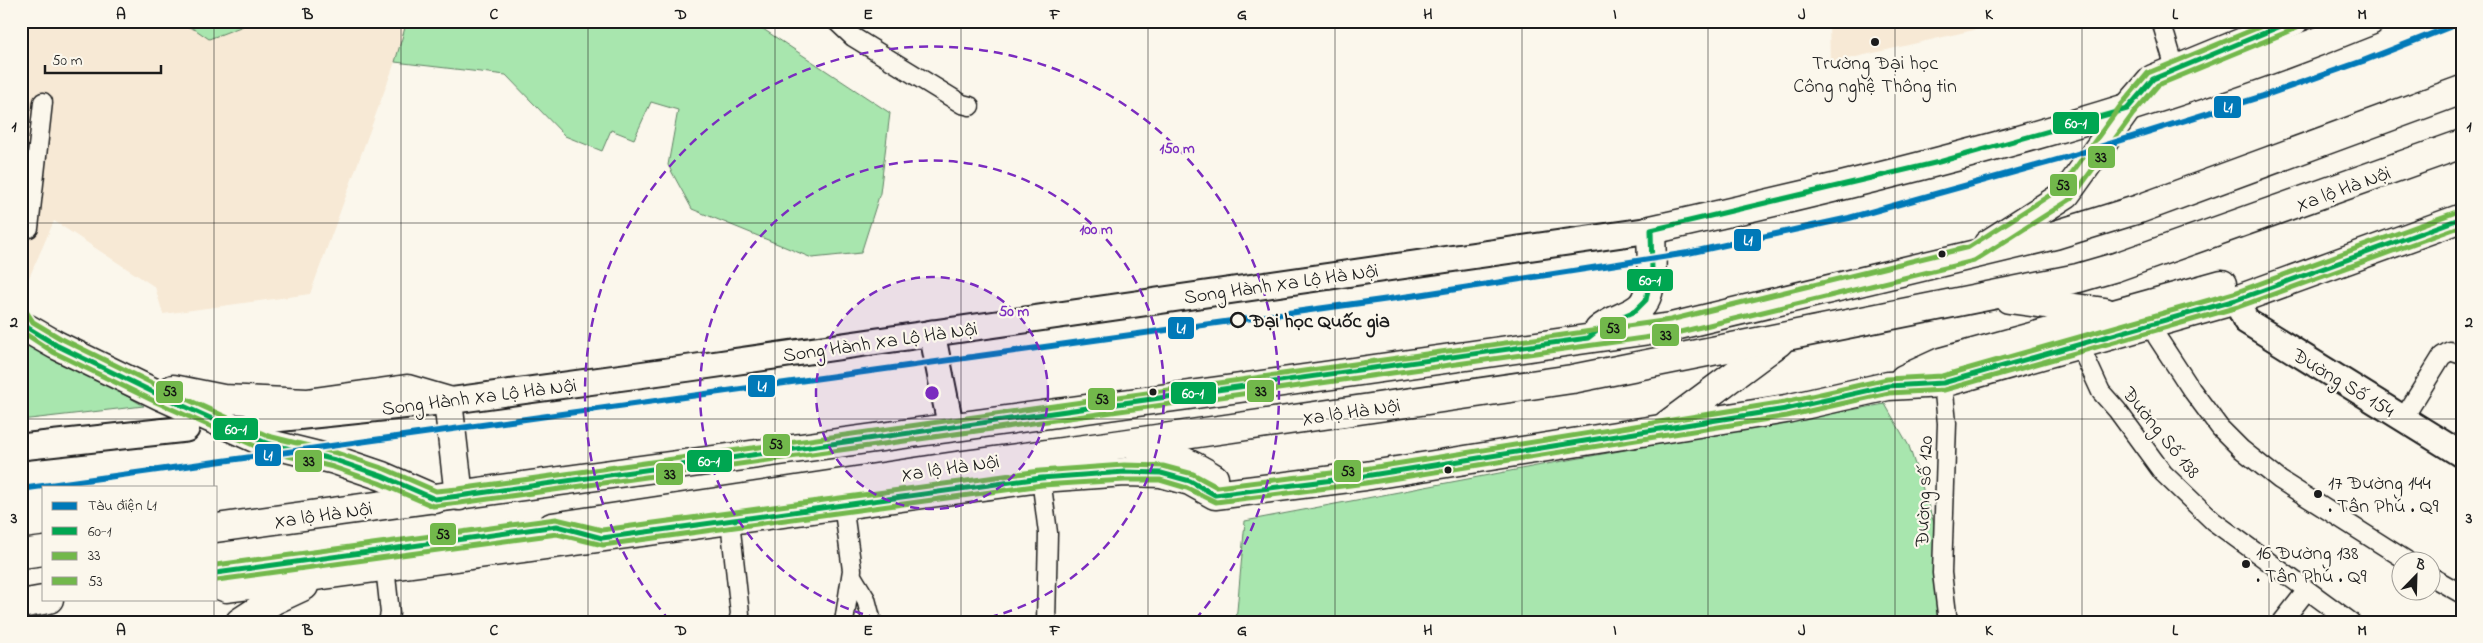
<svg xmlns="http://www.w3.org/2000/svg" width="2483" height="643" viewBox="0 0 2483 643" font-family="'Indie Flower',sans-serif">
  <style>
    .built { fill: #f7e9d5 }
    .green { fill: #a8e6ae; stroke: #628165 }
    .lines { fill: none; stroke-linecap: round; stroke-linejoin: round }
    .street-casing { stroke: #1c1c1c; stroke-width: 21 }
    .secondary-casing { stroke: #1c1c1c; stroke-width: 29 }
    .highway-casing { stroke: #1c1c1c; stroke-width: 31 }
    .street { stroke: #fbf7ec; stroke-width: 18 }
    .secondary { stroke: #fbf7ec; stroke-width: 25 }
    .highway { stroke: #fbf7ec; stroke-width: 28 }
    .bus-1-casing { stroke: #fbf7ec; stroke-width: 9 }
    .bus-2-casing { stroke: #fbf7ec; stroke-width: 9 }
    .bus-3-casing { stroke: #fbf7ec; stroke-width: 9 }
    .bus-1 { stroke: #00a651; stroke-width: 5 }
    .bus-2 { stroke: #72b84b; stroke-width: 5 }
    .bus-3 { stroke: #72b84b; stroke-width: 5 }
    .metro-1-casing { stroke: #fbf7ec; stroke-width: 10 }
    .metro-1 { stroke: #0079b8; stroke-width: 6 }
    .grid { fill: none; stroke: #1c1c1c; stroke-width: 1; stroke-opacity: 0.55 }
    .ring { fill: none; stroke: #7b2cbf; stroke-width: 2.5; stroke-dasharray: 9 6 }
    .poi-dot { fill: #1c1c1c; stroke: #fbf7ec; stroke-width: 2 }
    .stop-dot { fill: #fbf7ec; stroke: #1c1c1c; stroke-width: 2.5 }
    .labels { text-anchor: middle; stroke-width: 4.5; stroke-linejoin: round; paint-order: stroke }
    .poi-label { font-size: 20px; fill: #1c1c1c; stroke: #fbf7ec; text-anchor: start }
    .street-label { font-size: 20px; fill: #1c1c1c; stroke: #fbf7ec }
    .stop-label { font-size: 20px; font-weight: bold; fill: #1c1c1c; stroke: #fbf7ec; text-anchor: start }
    .centre { fill: #7b2cbf; stroke: #fbf7ec; stroke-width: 2.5 }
    .ring-label { font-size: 15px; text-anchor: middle; font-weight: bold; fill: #7b2cbf; stroke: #fbf7ec; stroke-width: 4.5; stroke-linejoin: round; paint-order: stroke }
    .line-badge { stroke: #fbf7ec; stroke-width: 2 }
    .badge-label { font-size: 14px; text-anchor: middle; font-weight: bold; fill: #fff }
    .pale-badge-label { font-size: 14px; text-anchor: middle; font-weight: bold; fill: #111 }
    .neatline { fill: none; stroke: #1c1c1c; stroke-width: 2 }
    .grid-label { font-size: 16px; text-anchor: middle; font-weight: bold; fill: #1c1c1c }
  </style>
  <rect width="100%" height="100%" fill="#fbf7ec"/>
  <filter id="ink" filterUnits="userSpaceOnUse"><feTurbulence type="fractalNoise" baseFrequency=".02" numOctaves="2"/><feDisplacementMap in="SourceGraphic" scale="10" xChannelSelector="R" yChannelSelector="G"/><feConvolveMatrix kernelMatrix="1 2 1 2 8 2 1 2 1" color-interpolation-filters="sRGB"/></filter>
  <g filter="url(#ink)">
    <!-- built -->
    <g class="built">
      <path d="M 21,21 L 407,21 L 395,62 L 310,294 L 163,314 L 155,287 L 54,221 L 21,296 Z"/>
      <path d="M 1829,21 L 2013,21 L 1830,63 Z"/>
    </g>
    <!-- green -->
    <g class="green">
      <path d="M 174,21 L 243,21 L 243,26 L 209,39 L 196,30 Z"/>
      <path d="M 407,21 L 751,21 L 890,113 L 880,193 L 861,253 L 812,258 L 692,209 L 668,165 L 678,110 L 651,102 L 634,139 L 611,130 L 602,151 L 565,136 L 506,75 L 395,62 Z"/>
      <path d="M 21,335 L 144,406 L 21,420 Z"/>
      <path d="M 1885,404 L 1909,446 L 1942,548 L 1951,622 L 1236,622 L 1245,521 L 1563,461 Z"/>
    </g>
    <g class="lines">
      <defs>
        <g id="street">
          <path d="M 836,21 L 853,37 L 962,104 L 970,106"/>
          <path d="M 2161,21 L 2178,78"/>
          <path d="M 29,228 L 43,102"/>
          <path d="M 2152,324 L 2157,337 L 2191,389 L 2220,428 L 2241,449 L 2280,480 L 2406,560"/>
          <path d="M 2079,344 L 2101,392 L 2117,410 L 2163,473 L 2213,521 L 2351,622"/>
          <path d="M 1942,373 L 1947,423 L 1942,573 L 1948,622"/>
          <path d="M 2403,419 L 2442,356 L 2450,351 L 2462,355"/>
          <path d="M 1041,478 L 1048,533 L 1046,622"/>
          <path d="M 843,504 L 852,570 L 844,622"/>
          <path d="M 730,521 L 740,614 L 738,622"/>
          <path d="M 385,567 L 390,613 L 388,622"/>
          <path d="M 852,576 L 866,599 L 872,622"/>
          <path d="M 2430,576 L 2462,594"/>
          <path d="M 2282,622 L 2307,590"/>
        </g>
        <g id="secondary">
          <path d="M 2236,300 L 2246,321 L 2462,455"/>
          <path d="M 932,333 L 951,428"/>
          <path d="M 256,421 L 448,401 L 690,368 L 1651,230"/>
          <path d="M 21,447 L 186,429"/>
        </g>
        <g id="highway">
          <path d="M 1988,244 L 2066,194 L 2127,109 L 2153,79 L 2294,21"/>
          <path d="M 2009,299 L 2105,312"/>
          <path d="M 21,325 L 56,345 L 159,395 L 266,443 L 335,460 L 382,476 L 435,499"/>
          <path d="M 1599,330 C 1610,320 1624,318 1636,310 C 1657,298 1651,251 1651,230 C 1895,176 2138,116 2370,21"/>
          <path d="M 1904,379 L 1941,362 L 2222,284"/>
          <path d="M 173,389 L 223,399 L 307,403 L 407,389 L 448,401 L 459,496"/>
          <path d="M 1667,425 L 1779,342"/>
          <path d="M 1137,448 C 1167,452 1189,462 1214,478"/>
          <path d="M 552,527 L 956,466 L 1115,445 L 1572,379 L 2078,278 L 2116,267 L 2462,144"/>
          <path d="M 216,528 L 1233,389 L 1671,327 L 2055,235 L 2139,209 L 2462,90"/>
          <path d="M 21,554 L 44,551"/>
          <path d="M 216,584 L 227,588 L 1041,478 L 1125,472 L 1161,473 L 1190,481 L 1215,495 L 1365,476 L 1786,409 L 1888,386 L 1943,383 L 2236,300 L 2462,218"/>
          <path d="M 21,604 L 49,599"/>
          <path d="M 240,622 L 274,600 L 304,586"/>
        </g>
      </defs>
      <!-- street casing -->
      <use href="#street" class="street-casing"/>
      <!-- secondary casing -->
      <use href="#secondary" class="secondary-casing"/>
      <!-- highway casing -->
      <use href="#highway" class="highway-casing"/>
      <!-- street -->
      <use href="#street" class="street"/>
      <!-- secondary -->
      <use href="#secondary" class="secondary"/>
      <!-- highway -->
      <use href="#highway" class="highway"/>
      <defs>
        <g id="bus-1">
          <path d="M 21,317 L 28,328 L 56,345 L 159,395 L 266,443 L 335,460 L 382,476 L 435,499 L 459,496 L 1588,338 L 1607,323 L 1635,311 L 1646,300 L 1652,270 L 1651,230 L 1939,162 L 2127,109 L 2153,79 L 2293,21"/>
          <path d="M 216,573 L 557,526 L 602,538 L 1041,478 L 1125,472 L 1161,473 L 1190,481 L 1215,495 L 1365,476 L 1786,409 L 1888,386 L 1943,383 L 2236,300 L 2462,218"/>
        </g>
        <g id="bus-2">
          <path d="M 21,331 L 53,352 L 156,402 L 264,450 L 333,467 L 379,483 L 433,506 L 460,503 L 1672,334 L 1974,261 L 2071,199 L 2133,114 L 2158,85 L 2297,28"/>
          <path d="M 217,580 L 557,534 L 603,545 L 1042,485 L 1125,480 L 1160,480 L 1187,488 L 1216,502 L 1366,483 L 1787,416 L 1889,393 L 1944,390 L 2238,307 L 2462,226"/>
        </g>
        <g id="bus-3">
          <path d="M 27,313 L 33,322 L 60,338 L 162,388 L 268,436 L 337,453 L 385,469 L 436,491 L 458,489 L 1670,320 L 1969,247 L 2061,188 L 2121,105 L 2148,73 L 2274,21"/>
          <path d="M 216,565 L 556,519 L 602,530 L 1040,471 L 1124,465 L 1163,466 L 1193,474 L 1217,487 L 1364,469 L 1785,402 L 1887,379 L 1942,376 L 2234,293 L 2459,211"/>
        </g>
      </defs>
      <!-- bus-1 casing -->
      <use href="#bus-1" class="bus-1-casing"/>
      <!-- bus-2 casing -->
      <use href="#bus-2" class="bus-2-casing"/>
      <!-- bus-3 casing -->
      <use href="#bus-3" class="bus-3-casing"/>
      <!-- bus-1 -->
      <use href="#bus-1" class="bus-1"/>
      <!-- bus-2 -->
      <use href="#bus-2" class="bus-2"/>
      <!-- bus-3 -->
      <use href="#bus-3" class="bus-3"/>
      <defs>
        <path id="metro-1" d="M 21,489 L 1418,295 L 1688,253 L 1849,218 L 2061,159 L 2263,96 L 2363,61 L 2462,22"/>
      </defs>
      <!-- metro-1 casing -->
      <use href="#metro-1" class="metro-1-casing"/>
      <!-- metro-1 -->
      <use href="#metro-1" class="metro-1"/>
    </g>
  </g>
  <!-- grid -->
  <path class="grid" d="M 214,21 L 214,487M 401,21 L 401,622M 588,21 L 588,622M 775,21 L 775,622M 961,21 L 961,622M 1148,21 L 1148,622M 1335,21 L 1335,622M 1522,21 L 1522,622M 1708,21 L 1708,622M 1895,21 L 1895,622M 2082,21 L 2082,622M 2269,21 L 2269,622M 21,223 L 2462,223M 21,419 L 2462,419M 214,599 L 214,622"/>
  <!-- distance rings -->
  <circle cx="932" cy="393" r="116" fill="#7b2cbf" fill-opacity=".12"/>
  <g class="ring">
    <circle cx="932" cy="393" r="116"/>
    <path d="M892 621A232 232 0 1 1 972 621"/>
    <path d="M670 621A347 347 0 1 1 1194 621"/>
  </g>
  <!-- markers -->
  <g class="poi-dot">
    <circle cx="1875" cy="42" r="5"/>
    <circle cx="1942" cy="254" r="4.5"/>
    <circle cx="1153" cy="392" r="4.5"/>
    <circle cx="1448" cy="470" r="4.5"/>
    <circle cx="2318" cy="494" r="5"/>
    <circle cx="2246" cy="564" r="5"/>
  </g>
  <circle class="stop-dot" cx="1238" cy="320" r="7"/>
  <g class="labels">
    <!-- poi labels -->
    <g class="poi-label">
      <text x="1875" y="69" text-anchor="middle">Trường Đại học<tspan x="1875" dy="23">Công nghệ Thông tin</tspan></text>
      <text x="2328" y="489">17 Đường 144<tspan x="2328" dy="23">. Tân Phú . Q9</tspan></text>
      <text x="2256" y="559">16 Đường 138<tspan x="2256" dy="23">. Tân Phú . Q9</tspan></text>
    </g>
    <!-- street labels -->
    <g class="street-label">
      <text transform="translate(2343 188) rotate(-20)" y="7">Xa lộ Hà Nội</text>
      <text transform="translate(1281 283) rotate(-8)" y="7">Song Hành Xa Lộ Hà Nội</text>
      <text transform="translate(880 341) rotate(-8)" y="7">Song Hành Xa Lộ Hà Nội</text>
      <text transform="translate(2344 382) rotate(31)" y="7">Đường Số 154</text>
      <text transform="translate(479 396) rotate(-7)" y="7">Song Hành Xa Lộ Hà Nội</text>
      <text transform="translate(1351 411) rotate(-8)" y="7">Xa lộ Hà Nội</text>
      <text transform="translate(2162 432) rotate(51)" y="7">Đường Số 138</text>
      <text transform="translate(950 467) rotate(-8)" y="7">Xa lộ Hà Nội</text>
      <text transform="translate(1923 491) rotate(-88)" y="7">Đường số 120</text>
      <text transform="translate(323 514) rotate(-8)" y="7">Xa lộ Hà Nội</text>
    </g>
    <!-- stop labels -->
    <g class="stop-label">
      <text x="1250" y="327">Đại học Quốc gia</text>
    </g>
  </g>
  <circle cx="932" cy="393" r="8" class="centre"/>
  <g class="ring-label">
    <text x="1177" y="153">150 m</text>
    <text x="1096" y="234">100 m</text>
    <text x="1014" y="316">50 m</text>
  </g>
  <g class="line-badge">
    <rect x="2213" y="95" width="29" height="24" rx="5" fill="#0079b8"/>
    <rect x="2052" y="111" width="48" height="24" rx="5" fill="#00a651"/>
    <rect x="2087" y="145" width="29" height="24" rx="5" fill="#72b84b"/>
    <rect x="2049" y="173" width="29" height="24" rx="5" fill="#72b84b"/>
    <rect x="1733" y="228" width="29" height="24" rx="5" fill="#0079b8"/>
    <rect x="1626" y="268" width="48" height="24" rx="5" fill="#00a651"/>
    <rect x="1167" y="316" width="28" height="24" rx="5" fill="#0079b8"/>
    <rect x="1599" y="316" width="28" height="24" rx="5" fill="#72b84b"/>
    <rect x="1651" y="323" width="29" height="24" rx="5" fill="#72b84b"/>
    <rect x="747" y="374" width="29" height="24" rx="5" fill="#0079b8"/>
    <rect x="1246" y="379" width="29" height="24" rx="5" fill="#72b84b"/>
    <rect x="155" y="380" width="29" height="24" rx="5" fill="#72b84b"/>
    <rect x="1170" y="381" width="47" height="24" rx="5" fill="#00a651"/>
    <rect x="1087" y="387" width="29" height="24" rx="5" fill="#72b84b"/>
    <rect x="212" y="417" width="47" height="24" rx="5" fill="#00a651"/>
    <rect x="762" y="433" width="29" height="24" rx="5" fill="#72b84b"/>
    <rect x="254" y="443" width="28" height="24" rx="5" fill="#0079b8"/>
    <rect x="686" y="449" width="47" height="24" rx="5" fill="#00a651"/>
    <rect x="294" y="449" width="29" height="24" rx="5" fill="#72b84b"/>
    <rect x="1333" y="459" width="29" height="24" rx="5" fill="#72b84b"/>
    <rect x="655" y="462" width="29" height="24" rx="5" fill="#72b84b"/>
    <rect x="429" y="522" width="28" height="24" rx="5" fill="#72b84b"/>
  </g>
  <g class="badge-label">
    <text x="2228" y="112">L1</text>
    <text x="2076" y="128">60-1</text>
    <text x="1748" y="245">L1</text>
    <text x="1650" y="285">60-1</text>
    <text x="1181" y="333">L1</text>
    <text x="762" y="391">L1</text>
    <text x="1193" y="398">60-1</text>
    <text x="236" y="434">60-1</text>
    <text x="268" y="460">L1</text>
    <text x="709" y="466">60-1</text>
  </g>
  <g class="pale-badge-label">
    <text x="2101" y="162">33</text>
    <text x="2063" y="190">53</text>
    <text x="1613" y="333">53</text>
    <text x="1666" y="340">33</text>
    <text x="1261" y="396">33</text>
    <text x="170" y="396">53</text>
    <text x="1102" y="404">53</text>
    <text x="776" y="449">53</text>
    <text x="309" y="466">33</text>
    <text x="1348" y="476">53</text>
    <text x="670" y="479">33</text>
    <text x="443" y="539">53</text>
  </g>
  <!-- margin -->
  <rect width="2483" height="643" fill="none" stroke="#fbf7ec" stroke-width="55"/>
  <!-- legend -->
  <rect x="42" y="486" width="175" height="115" fill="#fbf7ec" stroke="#a29f99"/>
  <rect x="52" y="502" width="25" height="8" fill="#0079b8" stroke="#a29f99"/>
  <text x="88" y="510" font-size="15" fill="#1c1c1c">Tàu điện L1</text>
  <rect x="52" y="527" width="25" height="8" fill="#00a651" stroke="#a29f99"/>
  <text x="88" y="536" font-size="15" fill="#1c1c1c">60-1</text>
  <rect x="52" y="552" width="25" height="8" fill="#72b84b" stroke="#a29f99"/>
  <text x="88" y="560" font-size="15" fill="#1c1c1c">33</text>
  <rect x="52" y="577" width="25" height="8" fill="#72b84b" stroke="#a29f99"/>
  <text x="88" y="586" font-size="15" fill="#1c1c1c">53</text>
  <!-- north arrow -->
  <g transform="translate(2416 576) rotate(23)"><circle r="24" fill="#fbf7ec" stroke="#a29f99"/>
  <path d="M0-4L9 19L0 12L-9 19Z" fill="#1c1c1c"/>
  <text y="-8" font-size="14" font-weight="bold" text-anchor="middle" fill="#1c1c1c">B</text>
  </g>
  <!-- scale -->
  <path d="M45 65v8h116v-8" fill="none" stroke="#1c1c1c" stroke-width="2.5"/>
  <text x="52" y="65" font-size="15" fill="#1c1c1c" stroke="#fbf7ec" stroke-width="4" paint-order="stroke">50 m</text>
  <rect x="28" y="28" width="2428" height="588" class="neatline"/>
  <g class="grid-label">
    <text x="121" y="19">A</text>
    <text x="308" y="19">B</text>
    <text x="494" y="19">C</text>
    <text x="681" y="19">D</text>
    <text x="868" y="19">E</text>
    <text x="1055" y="19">F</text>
    <text x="1242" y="19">G</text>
    <text x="1428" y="19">H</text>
    <text x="1615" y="19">I</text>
    <text x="1802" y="19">J</text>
    <text x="1989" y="19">K</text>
    <text x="2175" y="19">L</text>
    <text x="2362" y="19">M</text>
    <text x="14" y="131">1</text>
    <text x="2469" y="131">1</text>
    <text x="14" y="327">2</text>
    <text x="2469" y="327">2</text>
    <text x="14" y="523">3</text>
    <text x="2469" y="523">3</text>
    <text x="121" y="635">A</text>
    <text x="308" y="635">B</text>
    <text x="494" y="635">C</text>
    <text x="681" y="635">D</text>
    <text x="868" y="635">E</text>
    <text x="1055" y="635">F</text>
    <text x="1242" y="635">G</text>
    <text x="1428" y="635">H</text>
    <text x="1615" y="635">I</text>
    <text x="1802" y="635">J</text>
    <text x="1989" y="635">K</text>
    <text x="2175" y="635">L</text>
    <text x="2362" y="635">M</text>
  </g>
</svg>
